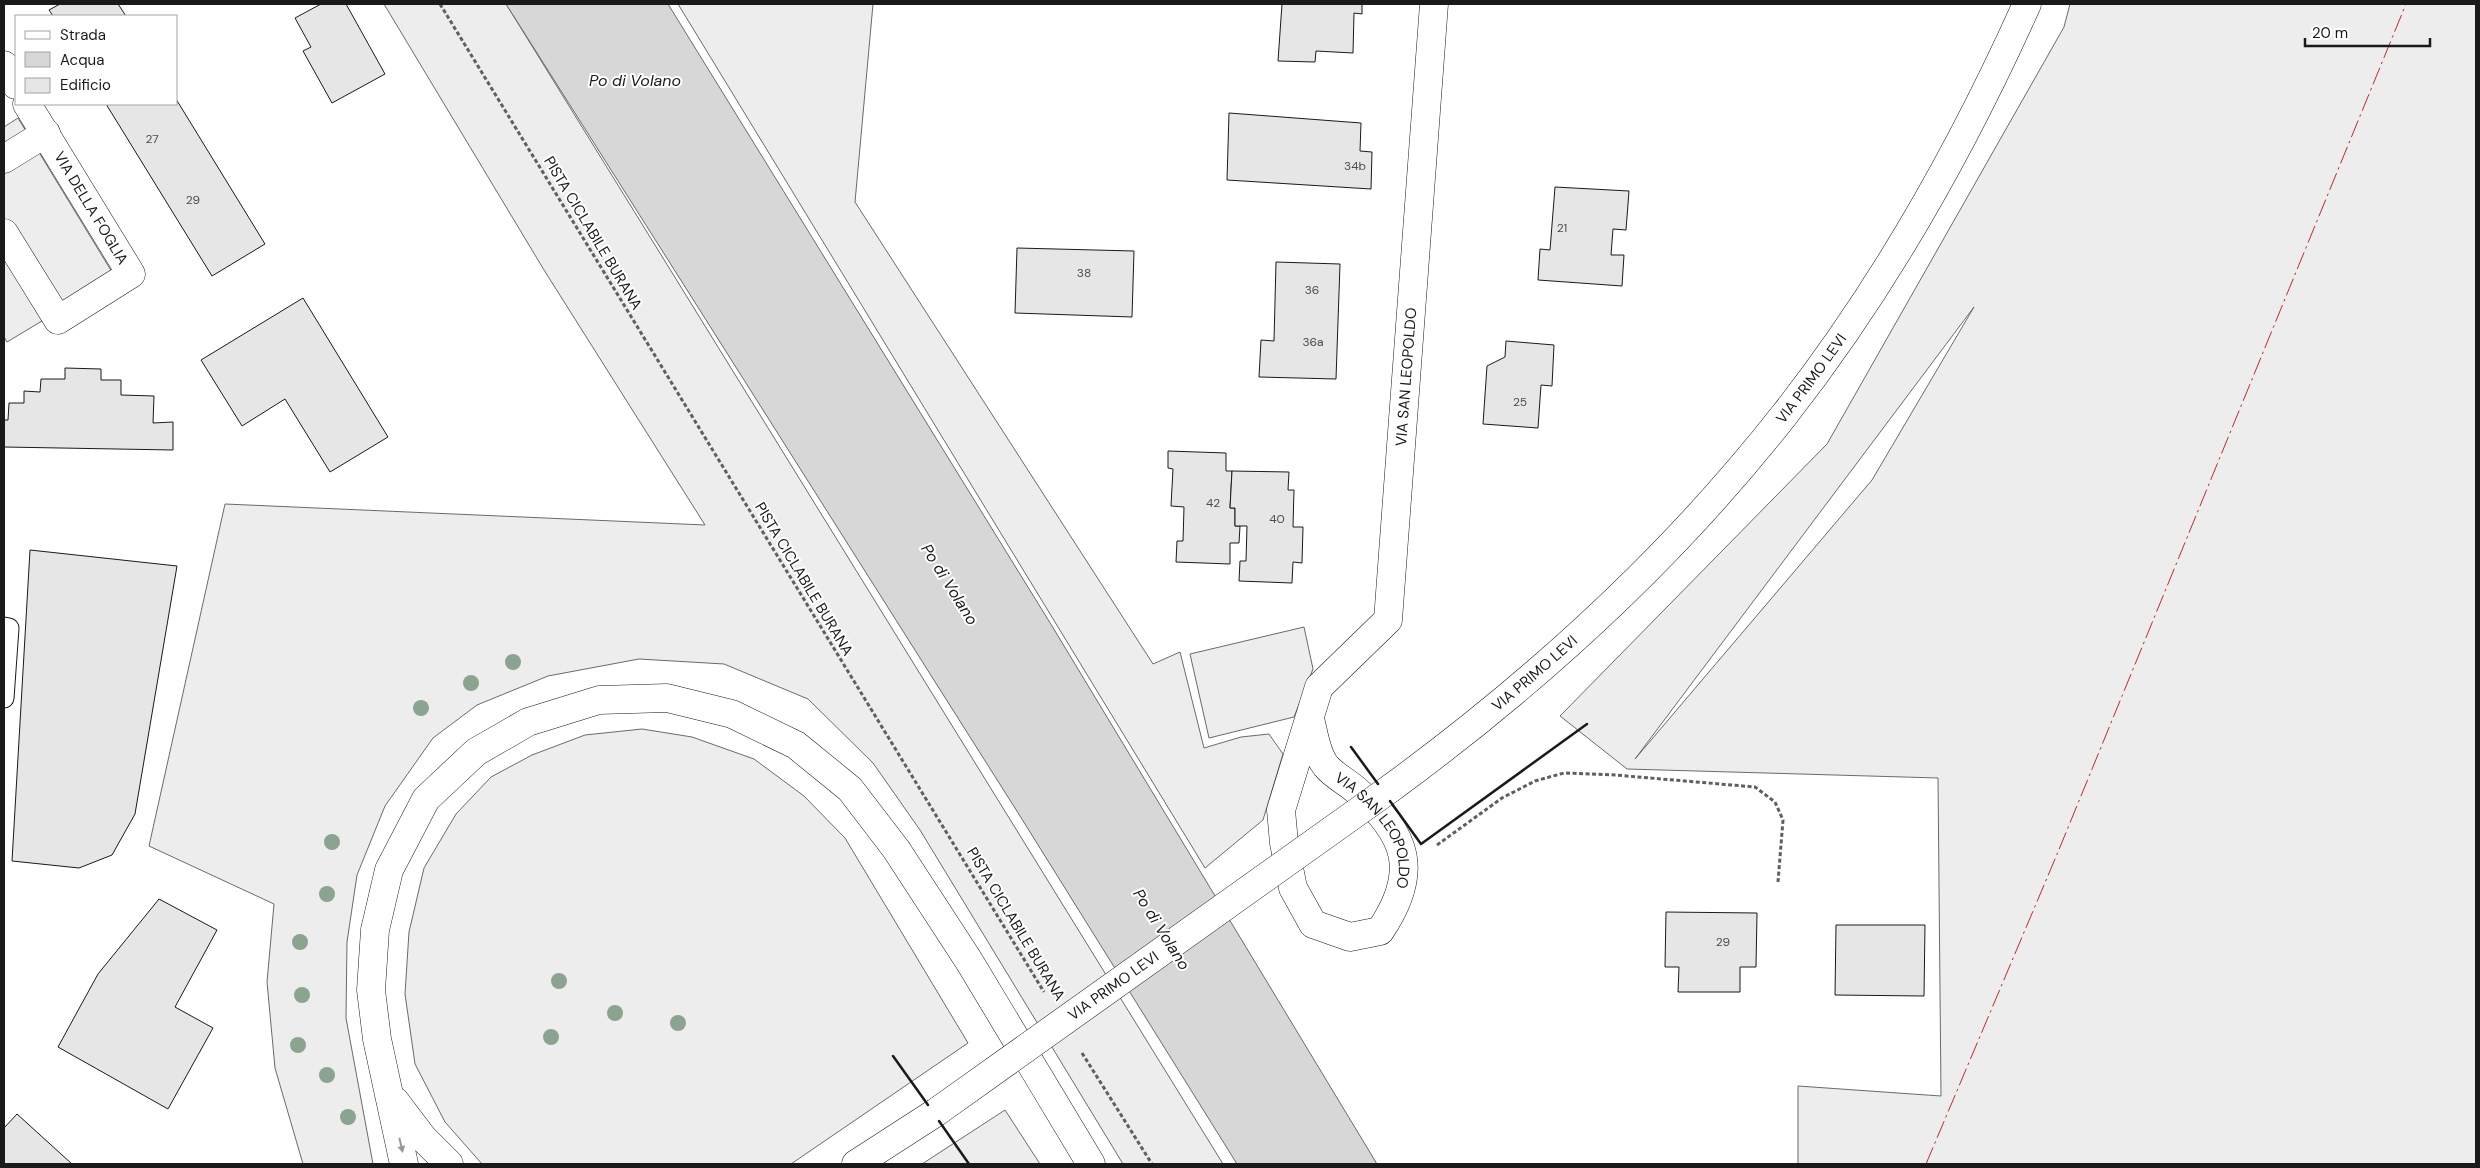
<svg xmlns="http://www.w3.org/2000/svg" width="2480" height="1168" viewBox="0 0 2480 1168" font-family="'DM Sans',sans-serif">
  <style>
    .built { fill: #ededed; stroke: #6a6a6a; fill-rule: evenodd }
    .water { fill: #d7d7d7; stroke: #6a6a6a }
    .building { fill: #e6e6e6; stroke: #1a1a1a }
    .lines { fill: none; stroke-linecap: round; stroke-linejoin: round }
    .service-casing { stroke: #1a1a1a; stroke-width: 21 }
    .minor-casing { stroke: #1a1a1a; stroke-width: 29 }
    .primary-casing { stroke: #1a1a1a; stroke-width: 29 }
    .path { stroke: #5f5f5f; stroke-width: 3; stroke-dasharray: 4 2.5; stroke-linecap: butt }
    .service { stroke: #fff; stroke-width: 19 }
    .minor { stroke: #fff; stroke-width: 28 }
    .primary { stroke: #fff; stroke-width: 28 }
    .primary-bridge-casing { stroke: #1a1a1a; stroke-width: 29; stroke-linecap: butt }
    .primary-bridge { stroke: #fff; stroke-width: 28 }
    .wall { stroke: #1a1a1a; stroke-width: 2.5 }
    .power { stroke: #c62828; stroke-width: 1; stroke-dasharray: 18 4 2.5 4; stroke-linecap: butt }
    .tree { fill: #8aa48f }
    .oneway { fill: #989898 }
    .labels { text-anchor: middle; stroke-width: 4; stroke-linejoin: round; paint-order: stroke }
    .number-label { font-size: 12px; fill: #4d4d4d }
    .street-label { font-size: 15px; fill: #1a1a1a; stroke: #fff }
    .water-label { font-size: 16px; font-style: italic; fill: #1a1a1a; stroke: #fff }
  </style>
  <rect width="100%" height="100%" fill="#fff"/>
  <!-- built -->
  <g class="built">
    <path d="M 384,4 L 506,4 L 1223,1164 L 1123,1164 L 920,830 L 873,763 L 808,699 L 724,664 L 639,659 L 548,676 L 477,705 L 433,738 L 385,806 L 357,875 L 347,942 L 346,1018 L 373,1164 L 303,1164 L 275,1068 L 267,982 L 274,904 L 149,846 L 225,504 L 705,525 L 544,270 Z"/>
    <path d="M 678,4 L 873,4 L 855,202 L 1153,664 L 1180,652 L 1204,748 L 1241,737 L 1269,734 L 1283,754 L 1263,820 L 1205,868 Z"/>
    <path d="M 2070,4 L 2476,4 L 2476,1164 L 1798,1164 L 1798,1086 L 1941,1096 L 1938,778 L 1627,769 L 1560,716 L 1827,444 L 2064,27 ZM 1974,307 L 1872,480 L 1635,759 Z"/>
    <path d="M 18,118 L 115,277 L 7,342 L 4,337 L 4,127 Z"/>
    <path d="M 1304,627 L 1313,669 L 1294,717 L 1209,738 L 1190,654 Z"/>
    <path d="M 642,729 L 692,737 L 754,759 L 804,796 L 845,838 L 968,1043 L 791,1164 L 482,1164 L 445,1122 L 415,1064 L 405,994 L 409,932 L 424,868 L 456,814 L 491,777 L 532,755 L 585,735 Z"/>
    <path d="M 1005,1110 L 1040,1164 L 922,1164 Z"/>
  </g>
  <!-- water -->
  <path class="water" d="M 506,4 L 668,4 L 1052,626 L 1377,1164 L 1237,1164 L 1020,816 Z"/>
  <!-- building -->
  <g class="building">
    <path d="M 60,4 L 118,4 L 126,16 L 53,16 L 49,10 Z"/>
    <path d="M 321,4 L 346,4 L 385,74 L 332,103 L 303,51 L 311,47 L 295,18 Z"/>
    <path d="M 1282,4 L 1362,4 L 1362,14 L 1354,13 L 1353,53 L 1316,51 L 1315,62 L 1278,61 Z"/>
    <path d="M 176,99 L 265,244 L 212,276 L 106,104 L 176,104 Z"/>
    <path d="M 1229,113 L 1361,123 L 1360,151 L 1372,152 L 1371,189 L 1227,180 Z"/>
    <path d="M 1555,187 L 1629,191 L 1626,230 L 1613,229 L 1611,255 L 1624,255 L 1622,286 L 1538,280 L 1540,249 L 1550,250 Z"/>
    <path d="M 1017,248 L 1134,251 L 1132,317 L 1015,313 Z"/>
    <path d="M 1276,262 L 1340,264 L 1336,379 L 1259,377 L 1261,340 L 1274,341 Z"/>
    <path d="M 303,298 L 388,437 L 330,472 L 285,399 L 242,426 L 201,360 Z"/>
    <path d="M 1506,341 L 1554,345 L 1552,386 L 1541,385 L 1538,428 L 1483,424 L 1487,366 L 1505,357 Z"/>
    <path d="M 65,368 L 101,369 L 101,380 L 121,380 L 121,395 L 154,396 L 153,423 L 173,422 L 173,450 L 4,447 L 4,420 L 8,420 L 9,403 L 24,403 L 24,391 L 40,392 L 41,379 L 65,379 Z"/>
    <path d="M 1168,451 L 1226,453 L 1226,471 L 1232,471 L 1230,508 L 1235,508 L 1235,526 L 1240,526 L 1239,543 L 1230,543 L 1230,564 L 1176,562 L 1177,541 L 1183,541 L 1184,507 L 1171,506 L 1173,469 L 1168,468 Z"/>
    <path d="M 1232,471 L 1289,472 L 1288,490 L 1294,490 L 1293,527 L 1303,527 L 1302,563 L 1293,562 L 1292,583 L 1239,581 L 1240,561 L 1246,561 L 1247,526 L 1235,526 L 1235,508 L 1230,508 Z"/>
    <path d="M 30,550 L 177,566 L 135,814 L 112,855 L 79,868 L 12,861 Z"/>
    <path d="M 159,899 L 217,930 L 175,1007 L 213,1028 L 168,1109 L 58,1047 L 98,974 Z"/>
    <path d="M 1666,912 L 1757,913 L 1756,967 L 1740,967 L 1740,992 L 1678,992 L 1679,967 L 1665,967 Z"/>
    <path d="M 1836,925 L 1925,925 L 1924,996 L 1835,995 Z"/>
    <path d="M 17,1114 L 72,1164 L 4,1164 L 4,1128 Z"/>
  </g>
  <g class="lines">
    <defs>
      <path id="service" d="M 4,627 L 9,628 L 4,698"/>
      <g id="minor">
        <path d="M 4,65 L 16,85"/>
        <path d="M 4,159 L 46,133"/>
        <path d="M 4,233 L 58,320 L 131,274 L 27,104"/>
        <path id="s1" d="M 1310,719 C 1314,733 1316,754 1326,766 C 1333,775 1347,782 1356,790 C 1408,835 1420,872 1380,931 L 1350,937 L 1313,924 L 1293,888 L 1284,843 L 1281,810 L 1319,687 L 1388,620 L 1434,4"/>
      </g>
      <g id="primary">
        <path id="s2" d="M 1391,788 C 1537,681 1673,557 1785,414 C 1883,289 1962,149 2027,4"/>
        <path d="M 395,1101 L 423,1138 L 449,1164"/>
        <path d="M 404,1164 L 377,1039 L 371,990 L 375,930 L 389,870 L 426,799 L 476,752 L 528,722 L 599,700 L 667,698 L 732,714 L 796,745 L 850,789 L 896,849 L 969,961 L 1091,1164"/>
        <path d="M 856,1164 L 935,1113"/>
      </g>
    </defs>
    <!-- service casing -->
    <use href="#service" class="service-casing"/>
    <!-- minor casing -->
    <use href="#minor" class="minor-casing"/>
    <!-- primary casing -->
    <use href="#primary" class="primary-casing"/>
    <!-- path -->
    <g class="path">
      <path d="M 440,4 L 1044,992"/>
      <path d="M 1437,845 L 1502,798 L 1535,781 L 1564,773 L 1615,775 L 1755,787 L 1775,802 L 1783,820 L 1778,882"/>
      <path d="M 1082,1053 L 1152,1164"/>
    </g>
    <!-- service -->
    <use href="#service" class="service"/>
    <!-- minor -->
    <use href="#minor" class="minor"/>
    <!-- primary -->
    <use href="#primary" class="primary"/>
    <defs>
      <g id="primary-bridge">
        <path id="s3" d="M 935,1113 L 1391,788"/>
      </g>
    </defs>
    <!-- primary-bridge casing -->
    <use href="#primary-bridge" class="primary-bridge-casing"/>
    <!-- primary-bridge -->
    <use href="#primary-bridge" class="primary-bridge"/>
    <!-- wall -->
    <g class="wall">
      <path d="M 1351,747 L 1378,784"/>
      <path d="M 1390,801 L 1421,844 L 1587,724"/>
      <path d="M 893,1056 L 928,1105"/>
      <path d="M 939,1121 L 969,1164"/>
    </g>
    <!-- power -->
    <path class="power" d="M 1926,1164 L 2058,852 L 2406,4"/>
  </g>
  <!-- trees -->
  <g class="tree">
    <circle cx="513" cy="662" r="8"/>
    <circle cx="471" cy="683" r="8"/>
    <circle cx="421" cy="708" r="8"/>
    <circle cx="332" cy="842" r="8"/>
    <circle cx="327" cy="894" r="8"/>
    <circle cx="300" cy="942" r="8"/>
    <circle cx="559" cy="981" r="8"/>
    <circle cx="302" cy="995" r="8"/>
    <circle cx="615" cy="1013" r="8"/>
    <circle cx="678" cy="1023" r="8"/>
    <circle cx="551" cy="1037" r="8"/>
    <circle cx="298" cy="1045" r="8"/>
    <circle cx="327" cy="1075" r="8"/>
    <circle cx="348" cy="1117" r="8"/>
  </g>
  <!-- one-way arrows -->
  <defs><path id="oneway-solid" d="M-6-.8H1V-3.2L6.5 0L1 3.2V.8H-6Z" transform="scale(1.25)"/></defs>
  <use class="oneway" href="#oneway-solid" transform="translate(401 1145) rotate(77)"/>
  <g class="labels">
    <!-- number labels -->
    <g class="number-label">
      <text x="152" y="143">27</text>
      <text x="1355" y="170">34b</text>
      <text x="193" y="204">29</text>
      <text x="1562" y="232">21</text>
      <text x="1084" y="277">38</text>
      <text x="1312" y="294">36</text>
      <text x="1313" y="346">36a</text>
      <text x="1520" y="406">25</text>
      <text x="1213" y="507">42</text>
      <text x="1277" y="523">40</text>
      <text x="1723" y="946">29</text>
    </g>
    <!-- street labels -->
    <g class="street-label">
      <text transform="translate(91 208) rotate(59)" y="5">VIA DELLA FOGLIA</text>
      <text transform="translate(593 233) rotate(59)" y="5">PISTA CICLABILE BURANA</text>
      <text dy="5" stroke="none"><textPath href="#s1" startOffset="910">VIA SAN LEOPOLDO</textPath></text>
      <text dy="5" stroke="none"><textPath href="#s2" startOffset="589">VIA PRIMO LEVI</textPath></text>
      <text transform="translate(804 579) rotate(59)" y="5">PISTA CICLABILE BURANA</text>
      <text dy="5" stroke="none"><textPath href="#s2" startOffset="184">VIA PRIMO LEVI</textPath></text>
      <text dy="5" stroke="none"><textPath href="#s1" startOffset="134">VIA SAN LEOPOLDO</textPath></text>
      <text transform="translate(1016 924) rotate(59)" y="5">PISTA CICLABILE BURANA</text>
      <text dy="5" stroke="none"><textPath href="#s3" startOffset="219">VIA PRIMO LEVI</textPath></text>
    </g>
    <!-- water labels -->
    <g class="water-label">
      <text x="635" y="86">Po di Volano</text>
      <text transform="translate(950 584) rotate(58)" y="6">Po di Volano</text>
      <text transform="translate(1162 929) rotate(58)" y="6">Po di Volano</text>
    </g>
  </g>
  <!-- border -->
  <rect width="2480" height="1168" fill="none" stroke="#1a1a1a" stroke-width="10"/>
  <!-- legend -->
  <rect x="15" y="15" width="162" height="90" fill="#ffffff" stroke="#a3a3a3"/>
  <rect x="25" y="31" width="25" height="8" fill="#ffffff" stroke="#a3a3a3"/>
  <text x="60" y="40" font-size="15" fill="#1a1a1a">Strada</text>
  <rect x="25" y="52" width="25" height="15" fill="#d7d7d7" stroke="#a3a3a3"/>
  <text x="60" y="65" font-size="15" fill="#1a1a1a">Acqua</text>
  <rect x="25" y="78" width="25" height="15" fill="#e6e6e6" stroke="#a3a3a3"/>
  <text x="60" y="90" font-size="15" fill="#1a1a1a">Edificio</text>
  <!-- scale -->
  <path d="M2305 38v8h125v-8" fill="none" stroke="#1a1a1a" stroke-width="2.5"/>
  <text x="2312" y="38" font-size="15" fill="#1a1a1a" stroke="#ffffff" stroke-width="4" paint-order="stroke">20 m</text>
</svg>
